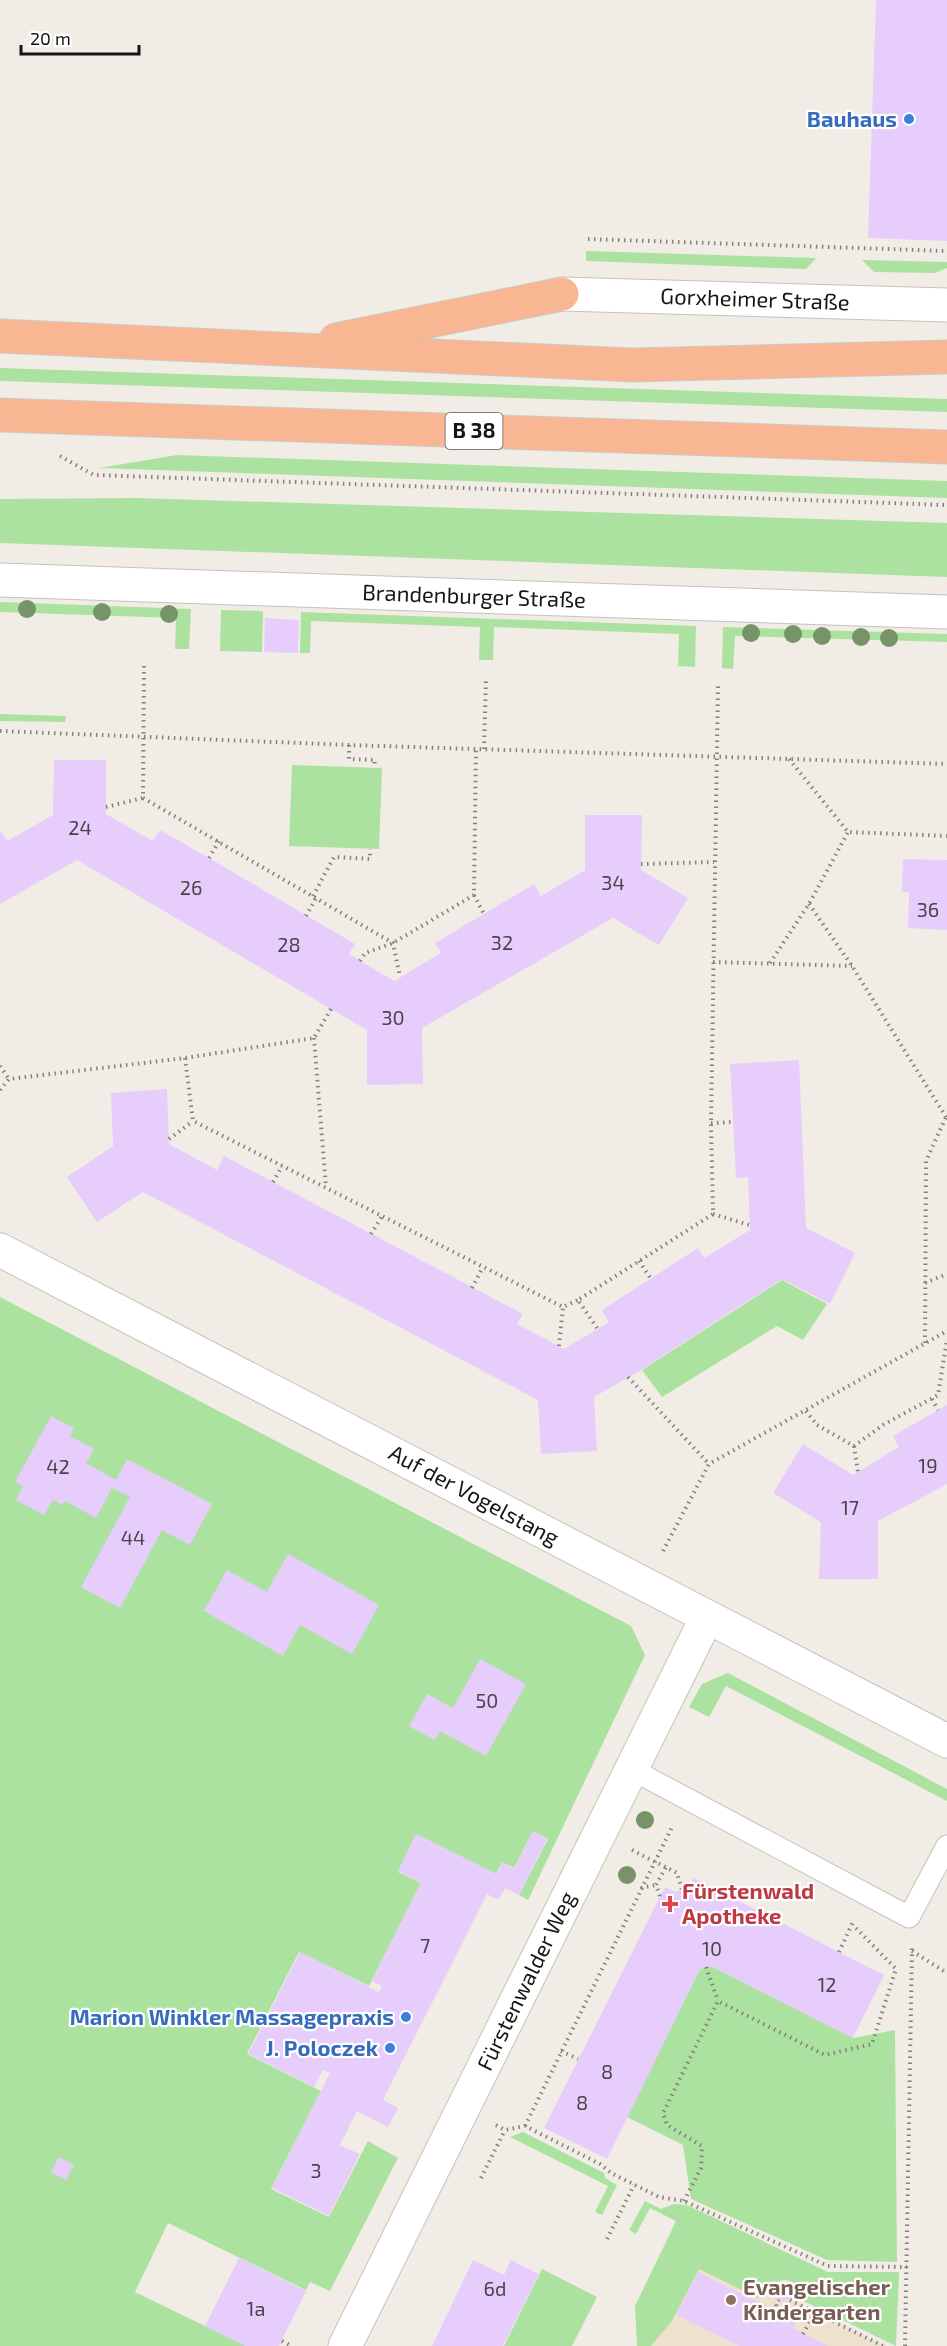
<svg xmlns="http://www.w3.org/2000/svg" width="947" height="2346" viewBox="0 0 947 2346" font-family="'Exo 2',sans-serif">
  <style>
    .education { fill: #eee2ce }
    .green { fill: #abe29f }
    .building { fill: #e7cdfb }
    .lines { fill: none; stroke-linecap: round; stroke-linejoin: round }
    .service-casing { stroke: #c6c2bb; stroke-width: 23 }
    .minor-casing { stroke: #c6c2bb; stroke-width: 35 }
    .trunk-casing { stroke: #cccccb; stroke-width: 35 }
    .path { stroke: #84817c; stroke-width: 4; stroke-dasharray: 1.5 4.5; stroke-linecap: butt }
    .service { stroke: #fff; stroke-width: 21 }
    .minor { stroke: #fff; stroke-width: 33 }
    .trunk { stroke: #f8b692; stroke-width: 33 }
    .tree { fill: #779468 }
    .shop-dot { fill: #3f7fe0; stroke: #fff; stroke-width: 2 }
    .health-dot { fill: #e0444e; stroke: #fff; stroke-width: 2 }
    .education-dot { fill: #8d6e63; stroke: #fff; stroke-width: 2 }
    .labels { text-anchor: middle; stroke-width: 4.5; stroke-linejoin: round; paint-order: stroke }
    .number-label { font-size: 20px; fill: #4a434c }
    .shield { fill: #fff; stroke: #5c5b59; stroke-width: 1.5 }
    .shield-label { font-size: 21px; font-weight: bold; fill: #161512 }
    .shop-label { font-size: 22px; font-weight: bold; fill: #366cbe; stroke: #fff; text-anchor: end }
    .street-label { font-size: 22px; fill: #161512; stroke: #fff }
    .health-label { font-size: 22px; font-weight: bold; fill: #be3a42; stroke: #fff; text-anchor: start }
    .education-label { font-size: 22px; font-weight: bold; fill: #785e54; stroke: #fff; text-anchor: start }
  </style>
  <rect width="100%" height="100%" fill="#f1ede6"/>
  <!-- education -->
  <path class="education" d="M 695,2253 L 886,2346 L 647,2346 Z"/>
  <!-- green -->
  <g class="green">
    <path d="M 586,251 L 816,258 L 806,269 L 586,261 Z"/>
    <path d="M 862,260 L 947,262 L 947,268 L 935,273 L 874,272 Z"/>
    <path d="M 0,368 L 947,399 L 947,412 L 0,381 Z"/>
    <path d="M 177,455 L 947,481 L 947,498 L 99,468 Z"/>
    <path d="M 137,498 L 947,523 L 947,577 L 0,543 L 0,499 Z"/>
    <path d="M 0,602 L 191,609 L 189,649 L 175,649 L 176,618 L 0,612 Z"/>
    <path d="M 221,610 L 263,611 L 262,652 L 220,651 Z"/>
    <path d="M 301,612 L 696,626 L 695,667 L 678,666 L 679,634 L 494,627 L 493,660 L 479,660 L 480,627 L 311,621 L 310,653 L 300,653 Z"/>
    <path d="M 723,627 L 947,634 L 947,642 L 735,636 L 733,669 L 722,668 Z"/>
    <path d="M 0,714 L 66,716 L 65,722 L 0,721 Z"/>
    <path d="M 292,765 L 382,768 L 379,849 L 289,846 Z"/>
    <path d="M 782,1280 L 827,1304 L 803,1340 L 777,1326 L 662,1397 L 642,1370 Z"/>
    <path d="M 0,1297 L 631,1626 L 645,1655 L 528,1900 L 519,1895 L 548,1839 L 533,1831 L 514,1868 L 502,1862 L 496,1874 L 416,1834 L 398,1872 L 421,1883 L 369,1986 L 299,1952 L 247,2054 L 321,2091 L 271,2189 L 329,2217 L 368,2141 L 398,2158 L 330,2291 L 310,2282 L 306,2290 L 168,2223 L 135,2292 L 246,2346 L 0,2346 Z"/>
    <path d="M 728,1673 L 947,1789 L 947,1801 L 726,1686 L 709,1717 L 689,1707 L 702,1684 Z"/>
    <path d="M 711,1966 L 853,2038 L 895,2030 L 897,2262 L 827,2260 L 691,2199 L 683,2145 L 627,2117 L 700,1969 Z"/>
    <path d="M 523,2132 L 604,2173 L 605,2178 L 617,2185 L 602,2215 L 595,2212 L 608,2186 L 510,2137 Z"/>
    <path d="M 645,2201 L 661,2209 L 674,2204 L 687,2205 L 828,2272 L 899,2272 L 896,2346 L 793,2296 L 795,2288 C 785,2269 768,2289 758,2298 L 699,2269 L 672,2321 L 651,2346 L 637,2346 L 635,2306 L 676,2221 L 650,2208 L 636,2234 L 629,2230 Z"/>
    <path d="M 542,2269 L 597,2297 L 572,2346 L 504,2346 Z"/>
  </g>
  <!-- building -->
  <g class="building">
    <path d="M 876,0 L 947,0 L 947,241 L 868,238 Z"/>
    <path d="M 265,618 L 299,620 L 298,653 L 264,652 Z"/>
    <path d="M 54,760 L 106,760 L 106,814 L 153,841 L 160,830 L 209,858 L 355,944 L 349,954 L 394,981 L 441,953 L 435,943 L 534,884 L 541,896 L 585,870 L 585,815 L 642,815 L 641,870 L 688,898 L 659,945 L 613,918 L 422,1028 L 423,1084 L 367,1085 L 367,1030 L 77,860 L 0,904 L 0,830 L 7,841 L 53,815 Z"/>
    <path d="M 903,859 L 947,860 L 947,930 L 908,928 L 909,892 L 902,892 Z"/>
    <path d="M 799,1060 L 806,1228 L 855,1253 L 830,1304 L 782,1279 L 641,1370 L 594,1397 L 597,1451 L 541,1454 L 538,1400 L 143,1192 L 97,1222 L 67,1177 L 113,1146 L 111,1093 L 167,1089 L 169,1144 L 217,1170 L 224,1156 L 523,1314 L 517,1324 L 564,1349 L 609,1322 L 602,1310 L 698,1248 L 704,1258 L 750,1230 L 748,1177 L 736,1178 L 730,1064 Z"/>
    <path d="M 947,1405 L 947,1484 L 878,1521 L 878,1579 L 819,1579 L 821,1522 L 773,1493 L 803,1444 L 853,1475 L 899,1447 L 893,1436 Z"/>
    <path d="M 51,1416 L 74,1428 L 70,1436 L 94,1449 L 86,1463 L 116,1480 L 127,1459 L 212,1504 L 190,1545 L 162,1530 L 120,1608 L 81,1587 L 130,1497 L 112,1488 L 96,1518 L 65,1501 L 62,1505 L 53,1500 L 44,1515 L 16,1500 L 23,1486 L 15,1482 Z"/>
    <path d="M 288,1554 L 379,1605 L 352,1654 L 300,1625 L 283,1656 L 204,1611 L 227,1570 L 267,1592 Z"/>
    <path d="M 480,1659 L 526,1684 L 486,1756 L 440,1731 L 435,1740 L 409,1726 L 427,1694 L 453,1708 Z"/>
    <path d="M 533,1831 L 547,1839 L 519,1895 L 505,1888 L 498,1900 L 487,1894 L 383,2100 L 398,2108 L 388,2127 L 357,2111 L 340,2145 L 360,2154 L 329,2216 L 272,2188 L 330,2073 L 323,2070 L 314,2087 L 248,2054 L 300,1952 L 379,1992 L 382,1986 L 372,1981 L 421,1883 L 398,1871 L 416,1834 L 497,1874 L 502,1862 L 514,1869 Z"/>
    <path d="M 694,1878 L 884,1975 L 853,2038 L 711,1966 L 700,1969 L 607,2159 L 544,2128 L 665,1887 L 675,1892 L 682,1890 L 689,1887 Z"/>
    <path d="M 59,2157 L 74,2165 L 66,2180 L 51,2172 Z"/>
    <path d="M 239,2258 L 306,2291 L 279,2346 L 246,2346 L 205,2326 Z"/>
    <path d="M 473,2260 L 504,2275 L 511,2260 L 539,2274 L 503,2346 L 432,2346 Z"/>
    <path d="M 698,2272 L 796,2321 L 793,2328 L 828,2346 L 739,2346 L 676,2315 Z"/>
    <circle cx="784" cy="2291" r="10"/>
  </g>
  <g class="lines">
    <defs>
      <path id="service" d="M 631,1769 L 909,1917 L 947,1846"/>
      <g id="minor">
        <path d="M 562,294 L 947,305"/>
        <path d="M 0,580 L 947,612"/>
        <path d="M 0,1250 L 947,1741"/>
        <path d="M 345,2346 L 707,1617"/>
      </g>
      <g id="trunk">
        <path d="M 0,336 L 632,365 L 947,357"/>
        <path d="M 336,340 L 562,294"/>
        <path d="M 0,415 L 947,447"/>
      </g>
    </defs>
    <!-- service casing -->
    <use href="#service" class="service-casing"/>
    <!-- minor casing -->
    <use href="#minor" class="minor-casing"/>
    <!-- trunk casing -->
    <use href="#trunk" class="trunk-casing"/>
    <!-- path -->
    <g class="path">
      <path d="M 588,239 L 947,251"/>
      <path d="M 60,456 L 94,475 L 947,505"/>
      <path d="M 144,666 L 143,798 L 393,943 L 400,977"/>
      <path d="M 0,731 L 349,745 L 947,764"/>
      <path d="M 349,745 L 349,759 L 375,760 L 374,768"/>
      <path d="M 484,749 L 486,678"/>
      <path d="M 789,759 L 848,832 L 947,836"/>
      <path d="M 106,807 L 143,798"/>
      <path d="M 209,858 L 219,841"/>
      <path d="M 641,864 L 714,862"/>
      <path d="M 474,895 L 484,914"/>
      <path d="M 313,896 L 334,857 L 370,859 L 370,849"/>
      <path d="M 809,904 L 852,966 L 946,1117"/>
      <path d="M 306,916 L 316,898"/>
      <path d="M 360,961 L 365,953 L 393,943 L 474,895 L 476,749"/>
      <path d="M 713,962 L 852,966"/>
      <path d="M 770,963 L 809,904 L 848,832"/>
      <path d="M 314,1038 L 326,1187"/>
      <path d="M 185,1058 L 193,1121 L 563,1307 L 578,1300"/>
      <path d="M 0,1066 L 9,1079"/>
      <path d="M 0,1090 L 9,1079 L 185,1058 L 314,1038 L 331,1009"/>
      <path d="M 711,1123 L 733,1122"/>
      <path d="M 169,1139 L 193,1121"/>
      <path d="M 273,1182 L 282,1166"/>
      <path d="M 713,1214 L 749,1225"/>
      <path d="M 371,1234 L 382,1216"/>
      <path d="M 639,1261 L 651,1279"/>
      <path d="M 925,1283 L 947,1274"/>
      <path d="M 472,1288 L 483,1267"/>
      <path d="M 597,1328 L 578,1300 L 713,1214 L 711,1123 L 718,686"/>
      <path d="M 925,1343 L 926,1161 L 946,1117"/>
      <path d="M 559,1346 L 563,1307"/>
      <path d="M 628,1377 L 709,1464"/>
      <path d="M 932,1399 L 938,1410"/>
      <path d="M 806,1411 L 817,1425 L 854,1446 L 883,1425 L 938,1395 L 947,1340"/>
      <path d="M 854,1446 L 858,1472"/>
      <path d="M 663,1551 L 709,1464 L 947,1331"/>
      <path d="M 632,1850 L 677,1873 L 682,1890"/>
      <path d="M 641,1888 L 656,1885"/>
      <path d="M 660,1896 L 656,1885 L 666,1867"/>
      <path d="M 912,1951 L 947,1973"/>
      <path d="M 839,1952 L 853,1922"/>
      <path d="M 706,1967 L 718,2001"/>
      <path d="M 561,2051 L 578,2059"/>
      <path d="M 496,2125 L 505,2130 L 525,2126 L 600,2164 L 611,2173 L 659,2197 L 684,2201 L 828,2266 L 907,2267"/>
      <path d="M 525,2126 L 673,1825"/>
      <path d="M 481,2178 L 505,2130"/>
      <path d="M 684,2201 L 701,2168 L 702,2146 L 667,2125 L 663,2113 L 718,2001 L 825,2055 L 872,2044 L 896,1969 L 853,1925"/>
      <path d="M 607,2239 L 634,2185"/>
      <path d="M 790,2300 L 883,2346"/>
      <path d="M 777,2312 L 776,2304 L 779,2300"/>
      <path d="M 803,2334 L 815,2312"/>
      <path d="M 282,2341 L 292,2346"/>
      <path d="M 905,2346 L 912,1948"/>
    </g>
    <!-- service -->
    <use href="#service" class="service"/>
    <!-- minor -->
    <use href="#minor" class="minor"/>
    <!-- trunk -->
    <use href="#trunk" class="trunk"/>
  </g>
  <!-- trees -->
  <g class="tree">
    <circle cx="27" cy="609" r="9"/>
    <circle cx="102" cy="612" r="9"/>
    <circle cx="169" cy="614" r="9"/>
    <circle cx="751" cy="633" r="9"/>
    <circle cx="793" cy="634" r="9"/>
    <circle cx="822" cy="636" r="9"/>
    <circle cx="861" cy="637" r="9"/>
    <circle cx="889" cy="638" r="9"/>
    <circle cx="645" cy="1820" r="9"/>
    <circle cx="627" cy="1875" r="9"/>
  </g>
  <!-- markers -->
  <g class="shop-dot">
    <circle cx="909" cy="119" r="6"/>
    <circle cx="406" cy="2017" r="6"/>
    <circle cx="390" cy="2048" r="6"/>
  </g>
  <path class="health-dot" d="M667 1895h6v6h6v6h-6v6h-6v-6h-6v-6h6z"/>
  <circle class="education-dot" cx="731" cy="2300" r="6"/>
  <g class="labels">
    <!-- number labels -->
    <g class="number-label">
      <text x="80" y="835">24</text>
      <text x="613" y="890">34</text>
      <text x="191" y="895">26</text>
      <text x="928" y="917">36</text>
      <text x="502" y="950">32</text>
      <text x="289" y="952">28</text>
      <text x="393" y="1025">30</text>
      <text x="928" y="1473">19</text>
      <text x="58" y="1474">42</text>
      <text x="850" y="1515">17</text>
      <text x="133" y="1545">44</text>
      <text x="487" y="1708">50</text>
      <text x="425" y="1953">7</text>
      <text x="712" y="1956">10</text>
      <text x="827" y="1992">12</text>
      <text x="607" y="2079">8</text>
      <text x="582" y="2110">8</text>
      <text x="316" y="2178">3</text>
      <text x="495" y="2296">6d</text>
      <text x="256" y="2316">1a</text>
    </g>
    <!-- shield labels -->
    <rect class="shield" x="445.5" y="413" width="57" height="36" rx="4.5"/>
    <g class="shield-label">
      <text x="474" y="438">B 38</text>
    </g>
    <!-- shop labels -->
    <g class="shop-label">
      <text x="897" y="127">Bauhaus</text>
      <text x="394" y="2025">Marion Winkler Massagepraxis</text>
      <text x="378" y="2056">J. Poloczek</text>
    </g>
    <!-- street labels -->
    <g class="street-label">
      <text transform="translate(755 299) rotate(2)" y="8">Gorxheimer Straße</text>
      <text transform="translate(474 596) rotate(2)" y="8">Brandenburger Straße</text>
      <text transform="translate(474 1495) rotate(28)" y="8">Auf der Vogelstang</text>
      <text transform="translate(526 1981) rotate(-64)" y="8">Fürstenwalder Weg</text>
    </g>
    <!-- health labels -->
    <g class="health-label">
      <text x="682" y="1899">Fürstenwald<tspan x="682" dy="25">Apotheke</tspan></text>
    </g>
    <!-- education labels -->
    <g class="education-label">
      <text x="743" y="2295">Evangelischer<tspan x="743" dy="25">Kindergarten</tspan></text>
    </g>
  </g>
  <!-- scale -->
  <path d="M21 45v9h118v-9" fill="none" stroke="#161512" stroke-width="3"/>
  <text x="30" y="45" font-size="18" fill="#161512" stroke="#ffffff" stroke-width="4.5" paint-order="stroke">20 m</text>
</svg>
